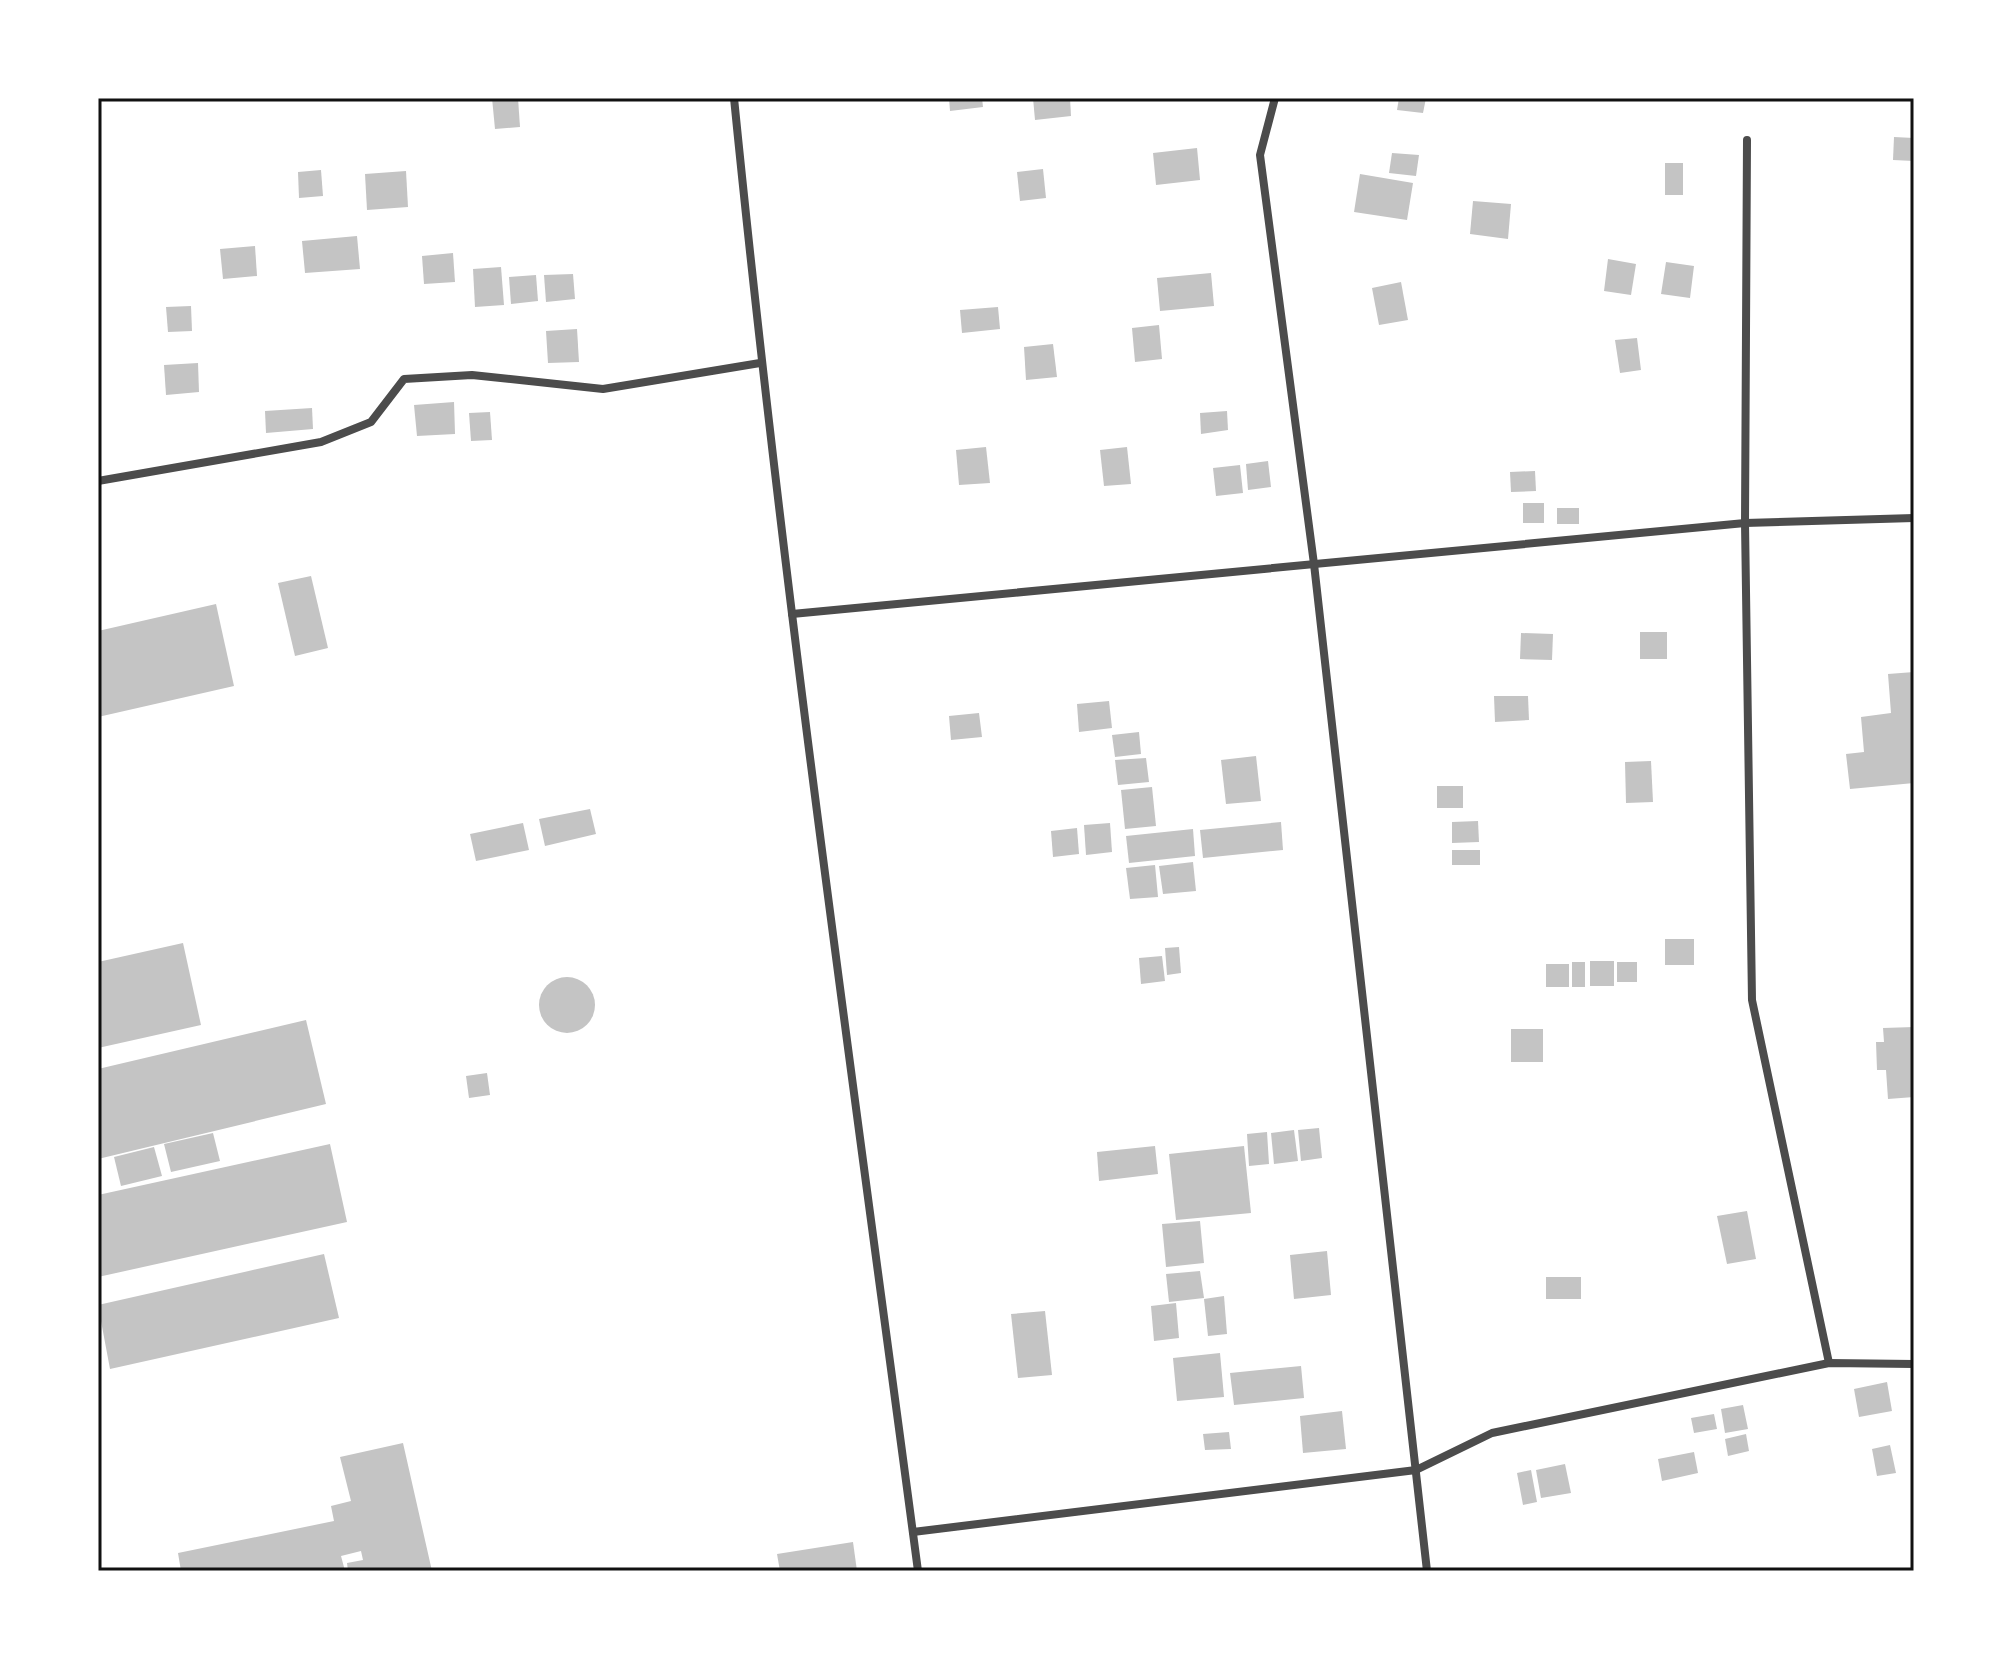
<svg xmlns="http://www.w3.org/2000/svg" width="2012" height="1669" viewBox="0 0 2012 1669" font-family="'Source Sans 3',sans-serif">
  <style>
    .building { fill: #c4c4c4 }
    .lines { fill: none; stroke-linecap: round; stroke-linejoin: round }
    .minor { stroke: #4c4c4c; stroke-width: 8 }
    .neatline { fill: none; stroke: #111; stroke-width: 3 }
  </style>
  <rect width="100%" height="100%" fill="#fff"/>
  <!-- building -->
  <g class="building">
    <path d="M 492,98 L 518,98 L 520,127 L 495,129 Z"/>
    <path d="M 949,98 L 982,98 L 983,107 L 950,111 Z"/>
    <path d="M 1033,98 L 1070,98 L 1071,116 L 1035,120 Z"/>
    <path d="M 1399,98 L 1426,98 L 1423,113 L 1397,110 Z"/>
    <path d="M 1894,137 L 1914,138 L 1914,161 L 1893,160 Z"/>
    <path d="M 1197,148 L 1200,180 L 1156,185 L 1153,153 Z"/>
    <path d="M 1392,153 L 1419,155 L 1416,176 L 1389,173 Z"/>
    <rect x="1665" y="163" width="18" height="32"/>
    <path d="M 1043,169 L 1046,198 L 1020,201 L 1017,172 Z"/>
    <path d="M 321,170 L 323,196 L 299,198 L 298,172 Z"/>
    <path d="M 406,171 L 408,207 L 367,210 L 365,174 Z"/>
    <path d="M 1360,174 L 1413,183 L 1407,220 L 1354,212 Z"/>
    <path d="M 1473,201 L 1511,204 L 1508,239 L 1470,234 Z"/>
    <path d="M 357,236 L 360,269 L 305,273 L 302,241 Z"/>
    <path d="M 255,246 L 257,276 L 223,279 L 220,249 Z"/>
    <path d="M 453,253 L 455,282 L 424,284 L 422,256 Z"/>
    <path d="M 1608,259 L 1636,264 L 1631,295 L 1604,291 Z"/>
    <path d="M 1666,262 L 1694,266 L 1690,298 L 1661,294 Z"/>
    <path d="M 501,267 L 504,305 L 475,307 L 473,269 Z"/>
    <path d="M 1211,273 L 1214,306 L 1160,311 L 1157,278 Z"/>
    <path d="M 573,274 L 575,299 L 546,302 L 544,275 Z"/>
    <path d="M 536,275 L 538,301 L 511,304 L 509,277 Z"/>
    <path d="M 1401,282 L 1408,320 L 1379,325 L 1372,288 Z"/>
    <path d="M 191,306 L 192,331 L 168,332 L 166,307 Z"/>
    <path d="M 998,307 L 1000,329 L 962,333 L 960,310 Z"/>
    <path d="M 1159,325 L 1162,359 L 1135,362 L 1132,328 Z"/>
    <path d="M 577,329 L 579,362 L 548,363 L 546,331 Z"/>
    <path d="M 1637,338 L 1641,370 L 1620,373 L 1615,340 Z"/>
    <path d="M 1053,344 L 1057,377 L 1026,380 L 1024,347 Z"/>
    <path d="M 198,363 L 199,392 L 166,395 L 164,365 Z"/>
    <path d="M 454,402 L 455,434 L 417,436 L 414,405 Z"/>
    <path d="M 312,408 L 313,429 L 266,433 L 265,411 Z"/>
    <path d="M 1227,411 L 1228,430 L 1201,434 L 1200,413 Z"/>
    <path d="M 490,412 L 492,440 L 471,441 L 469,413 Z"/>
    <path d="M 986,447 L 990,483 L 959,485 L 956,450 Z"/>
    <path d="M 1127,447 L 1131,484 L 1104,486 L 1100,450 Z"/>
    <path d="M 1268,461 L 1271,487 L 1248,490 L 1246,464 Z"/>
    <path d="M 1240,465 L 1243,493 L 1216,496 L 1213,468 Z"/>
    <path d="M 1535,471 L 1536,491 L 1511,492 L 1510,472 Z"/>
    <rect x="1523" y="503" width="21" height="20"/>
    <rect x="1557" y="508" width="22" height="16"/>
    <path d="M 311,576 L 328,648 L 295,656 L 278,583 Z"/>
    <path d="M 216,604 L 234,686 L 98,717 L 98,631 Z"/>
    <rect x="1640" y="632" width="27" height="27"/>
    <path d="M 1521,633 L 1553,634 L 1552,660 L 1520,659 Z"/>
    <path d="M 1914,672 L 1914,783 L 1850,789 L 1846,754 L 1864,752 L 1861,717 L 1891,713 L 1888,674 Z"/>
    <path d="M 1494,696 L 1528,696 L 1529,720 L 1495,722 Z"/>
    <path d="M 1109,701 L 1112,728 L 1079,732 L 1077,704 Z"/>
    <path d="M 979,713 L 982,737 L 951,740 L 949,716 Z"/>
    <path d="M 1139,732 L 1141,754 L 1115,757 L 1112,735 Z"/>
    <path d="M 1256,756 L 1261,801 L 1226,804 L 1221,760 Z"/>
    <path d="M 1146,758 L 1149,782 L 1118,785 L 1115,760 Z"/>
    <path d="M 1651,761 L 1653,802 L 1626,803 L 1625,762 Z"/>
    <rect x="1437" y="786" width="26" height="22"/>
    <path d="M 1152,787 L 1156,826 L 1125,829 L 1121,790 Z"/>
    <path d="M 590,809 L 596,834 L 545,846 L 539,819 Z"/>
    <path d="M 1478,821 L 1479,842 L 1452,843 L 1452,822 Z"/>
    <path d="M 1281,822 L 1283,850 L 1203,858 L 1200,830 Z"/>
    <path d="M 523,823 L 529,850 L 476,861 L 470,834 Z"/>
    <path d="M 1110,823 L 1112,852 L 1086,855 L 1084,825 Z"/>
    <path d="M 1077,828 L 1079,854 L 1053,857 L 1051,831 Z"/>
    <path d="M 1193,829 L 1195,856 L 1129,863 L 1126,836 Z"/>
    <rect x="1452" y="850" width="28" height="15"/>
    <path d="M 1193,862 L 1196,891 L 1163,894 L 1159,866 Z"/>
    <path d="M 1155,865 L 1158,897 L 1130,899 L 1126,868 Z"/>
    <rect x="1665" y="939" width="29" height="26"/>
    <path d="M 183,943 L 201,1025 L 98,1048 L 98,962 Z"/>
    <path d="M 1179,947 L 1181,973 L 1167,975 L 1165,948 Z"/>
    <path d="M 1162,956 L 1165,981 L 1141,984 L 1139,958 Z"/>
    <rect x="1590" y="961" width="24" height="25"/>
    <rect x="1572" y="962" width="13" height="25"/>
    <rect x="1617" y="962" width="20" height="20"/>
    <rect x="1546" y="964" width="23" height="23"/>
    <circle cx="567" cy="1005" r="28"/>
    <path d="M 306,1020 L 326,1104 L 98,1159 L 98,1069 Z"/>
    <path d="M 1914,1027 L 1914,1097 L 1888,1099 L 1886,1070 L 1877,1070 L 1876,1042 L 1884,1042 L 1883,1028 Z"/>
    <rect x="1511" y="1029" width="32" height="33"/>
    <path d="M 487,1073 L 490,1095 L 469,1098 L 466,1076 Z"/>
    <path d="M 1319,1128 L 1322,1158 L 1301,1161 L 1298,1130 Z"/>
    <path d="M 1294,1130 L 1298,1161 L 1274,1164 L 1271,1133 Z"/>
    <path d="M 1267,1132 L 1269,1164 L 1249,1166 L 1247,1134 Z"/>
    <path d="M 213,1133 L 220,1161 L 171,1172 L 164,1144 Z"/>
    <path d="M 330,1144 L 347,1222 L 98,1277 L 98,1195 Z"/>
    <path d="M 1155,1146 L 1158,1174 L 1099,1181 L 1097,1152 Z"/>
    <path d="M 1244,1146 L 1251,1213 L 1176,1220 L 1169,1154 Z"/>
    <path d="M 154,1147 L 162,1176 L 121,1186 L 114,1157 Z"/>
    <path d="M 1747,1211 L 1756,1259 L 1727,1264 L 1717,1216 Z"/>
    <path d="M 1200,1221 L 1204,1263 L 1166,1267 L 1162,1224 Z"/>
    <path d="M 1327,1251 L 1331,1295 L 1294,1299 L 1290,1255 Z"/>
    <path d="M 324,1254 L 339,1318 L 110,1369 L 98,1305 Z"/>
    <path d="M 1200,1271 L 1204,1298 L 1169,1302 L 1166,1274 Z"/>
    <rect x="1546" y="1277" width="35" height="22"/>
    <path d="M 1224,1296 L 1227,1334 L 1208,1336 L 1204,1299 Z"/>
    <path d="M 1176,1303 L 1179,1338 L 1154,1341 L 1151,1306 Z"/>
    <path d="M 1045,1311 L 1052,1375 L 1018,1378 L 1011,1314 Z"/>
    <path d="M 1220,1353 L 1224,1397 L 1177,1401 L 1173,1358 Z"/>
    <path d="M 1301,1366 L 1304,1398 L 1234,1405 L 1230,1373 Z"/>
    <path d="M 1887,1382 L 1892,1411 L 1859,1417 L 1854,1389 Z"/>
    <path d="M 1743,1405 L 1748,1429 L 1725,1433 L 1721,1409 Z"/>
    <path d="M 1342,1411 L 1346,1449 L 1303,1453 L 1300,1416 Z"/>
    <path d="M 1714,1414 L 1717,1429 L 1694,1433 L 1691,1418 Z"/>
    <path d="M 1229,1432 L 1231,1449 L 1205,1450 L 1203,1434 Z"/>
    <path d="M 1746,1434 L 1749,1451 L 1728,1456 L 1725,1439 Z"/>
    <path d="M 403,1443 L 432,1571 L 348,1571 L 347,1563 L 363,1560 L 361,1551 L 341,1556 L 345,1571 L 181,1571 L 178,1553 L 334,1521 L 331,1506 L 351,1501 L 340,1457 Z"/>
    <path d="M 1890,1445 L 1896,1473 L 1877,1476 L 1872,1449 Z"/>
    <path d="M 1694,1452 L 1698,1473 L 1662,1481 L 1658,1459 Z"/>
    <path d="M 1565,1464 L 1571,1493 L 1541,1498 L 1536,1470 Z"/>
    <path d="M 1531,1470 L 1537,1502 L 1523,1505 L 1517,1473 Z"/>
    <path d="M 853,1542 L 857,1571 L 780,1571 L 777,1554 Z"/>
  </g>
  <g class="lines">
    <!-- minor -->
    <g class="minor">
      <path d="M 734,98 C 783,590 853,1081 918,1571"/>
      <path d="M 1275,98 L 1260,155 L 1314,564 L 1427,1571"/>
      <path d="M 1747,140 L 1745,523 L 1752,1000 L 1829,1363"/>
      <path d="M 98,481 L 321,442 L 371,422 L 404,379 L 472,375 L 603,389 L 760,363"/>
      <path d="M 792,614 L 1745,523 L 1914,518"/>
      <path d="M 913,1532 L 1416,1470 L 1492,1433 L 1829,1363 L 1914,1364"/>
    </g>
  </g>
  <!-- border -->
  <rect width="2012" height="1669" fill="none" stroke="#ffffff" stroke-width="200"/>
  <rect x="100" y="100" width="1812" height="1469" class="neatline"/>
</svg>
